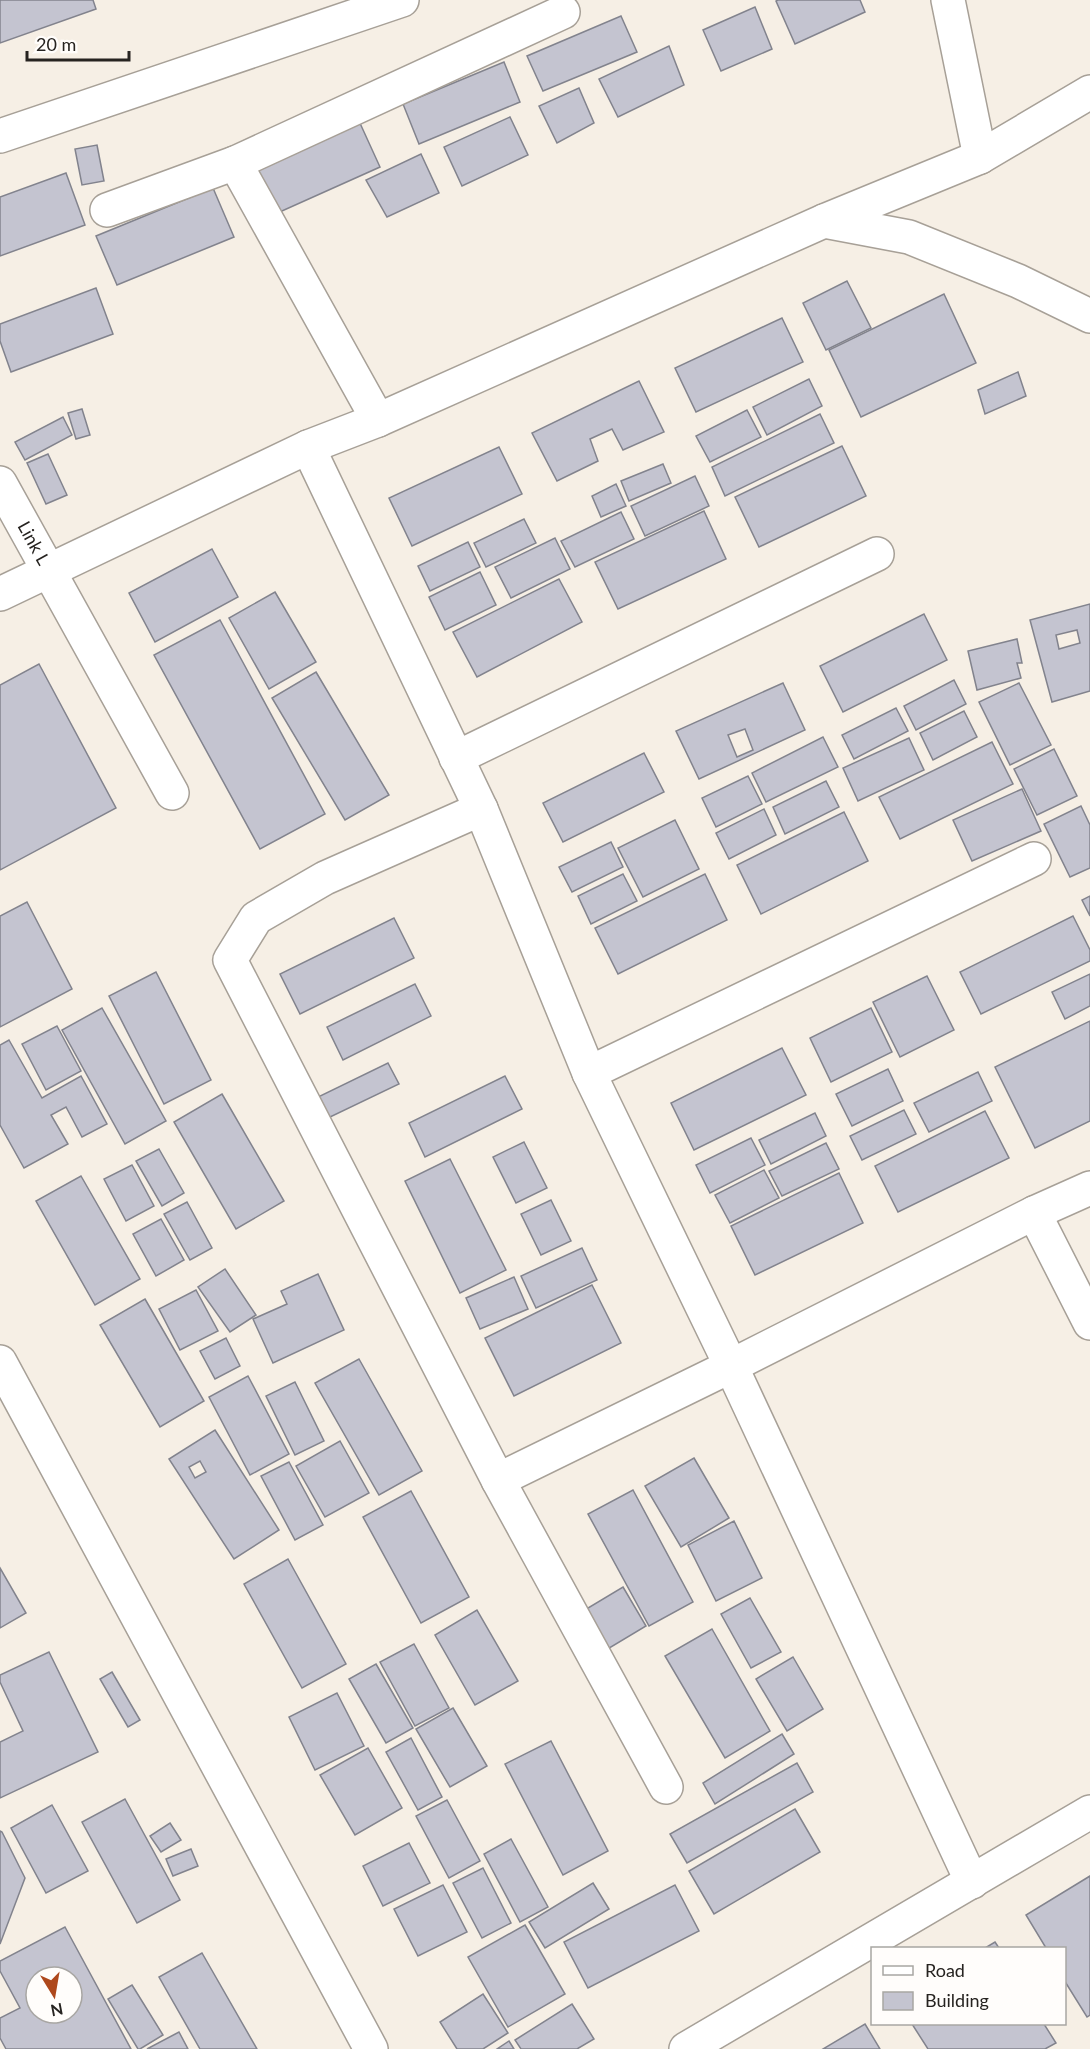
<svg xmlns="http://www.w3.org/2000/svg" width="1090" height="2049" viewBox="0 0 1090 2049" font-family="Lato,sans-serif">
  <style>
    .building { fill: #c4c4d0; stroke: #82838d; stroke-width: 1.5; fill-rule: evenodd }
    .lines { fill: none; stroke-linecap: round; stroke-linejoin: round }
    .minor-casing { stroke: #a7a097; stroke-width: 36 }
    .minor { stroke: #fff; stroke-width: 33 }
    .labels { text-anchor: middle; stroke-width: 6; stroke-linejoin: round; paint-order: stroke }
    .street-label { font-size: 18px; fill: #262320; stroke: #fffdfb }
  </style>
  <rect width="100%" height="100%" fill="#f6efe5"/>
  <!-- building -->
  <g class="building">
    <path d="M 0,0 L 93,0 L 96,9 L 0,43 Z"/>
    <path d="M 778,0 L 860,0 L 865,12 L 795,44 L 776,1 Z"/>
    <path d="M 755,7 L 772,49 L 721,71 L 703,30 Z"/>
    <path d="M 621,16 L 637,52 L 543,91 L 527,56 Z"/>
    <path d="M 669,46 L 684,85 L 618,117 L 599,79 Z"/>
    <path d="M 504,62 L 520,102 L 419,144 L 403,104 Z"/>
    <path d="M 579,88 L 594,123 L 557,143 L 539,106 Z"/>
    <path d="M 510,117 L 528,155 L 462,186 L 444,147 Z"/>
    <path d="M 359,121 L 380,167 L 273,215 L 252,170 Z"/>
    <path d="M 97,145 L 104,181 L 82,185 L 75,149 Z"/>
    <path d="M 421,154 L 439,193 L 387,217 L 366,180 Z"/>
    <path d="M 66,173 L 85,225 L 0,256 L 0,197 Z"/>
    <path d="M 213,188 L 234,237 L 117,285 L 96,236 Z"/>
    <path d="M 847,281 L 871,328 L 826,350 L 803,303 Z"/>
    <path d="M 96,288 L 113,334 L 11,372 L 0,341 L 0,324 Z"/>
    <path d="M 944,294 L 976,363 L 861,417 L 829,350 Z"/>
    <path d="M 782,318 L 803,362 L 696,412 L 675,368 Z"/>
    <path d="M 1018,372 L 1026,396 L 985,414 L 978,390 Z"/>
    <path d="M 809,379 L 822,406 L 767,435 L 753,407 Z"/>
    <path d="M 639,381 L 664,432 L 623,450 L 612,429 L 590,439 L 598,461 L 557,481 L 532,433 Z"/>
    <path d="M 82,409 L 90,435 L 76,439 L 68,413 Z"/>
    <path d="M 747,410 L 761,437 L 710,462 L 696,436 Z"/>
    <path d="M 820,414 L 834,443 L 725,496 L 712,467 Z"/>
    <path d="M 63,417 L 72,435 L 25,460 L 15,442 Z"/>
    <path d="M 842,446 L 866,496 L 759,547 L 735,497 Z"/>
    <path d="M 499,447 L 522,494 L 412,546 L 389,498 Z"/>
    <path d="M 48,454 L 67,495 L 46,504 L 27,463 Z"/>
    <path d="M 663,464 L 671,483 L 629,501 L 621,481 Z"/>
    <path d="M 695,476 L 709,506 L 645,536 L 631,506 Z"/>
    <path d="M 616,484 L 626,506 L 601,517 L 592,496 Z"/>
    <path d="M 704,511 L 726,559 L 618,609 L 595,562 Z"/>
    <path d="M 621,512 L 634,539 L 575,567 L 561,541 Z"/>
    <path d="M 524,519 L 536,543 L 486,567 L 474,543 Z"/>
    <path d="M 555,538 L 570,569 L 511,598 L 495,567 Z"/>
    <path d="M 468,542 L 480,567 L 430,591 L 418,566 Z"/>
    <path d="M 212,549 L 238,597 L 155,642 L 129,593 Z"/>
    <path d="M 480,572 L 496,605 L 445,630 L 429,597 Z"/>
    <path d="M 559,579 L 582,622 L 477,677 L 453,632 Z"/>
    <path d="M 275,592 L 316,662 L 269,689 L 229,618 Z"/>
    <path d="M 1090,604 L 1090,691 L 1052,702 L 1030,620 ZM 1077,630 L 1080,643 L 1059,649 L 1056,635 Z"/>
    <path d="M 924,614 L 947,660 L 843,712 L 820,666 Z"/>
    <path d="M 220,620 L 325,814 L 260,849 L 154,655 Z"/>
    <path d="M 1017,639 L 1022,663 L 1017,663 L 1021,678 L 977,690 L 968,651 Z"/>
    <path d="M 39,664 L 116,808 L 0,870 L 0,685 Z"/>
    <path d="M 316,672 L 389,795 L 345,820 L 272,698 Z"/>
    <path d="M 954,680 L 966,704 L 916,730 L 904,706 Z"/>
    <path d="M 783,683 L 805,730 L 699,779 L 676,731 ZM 745,729 L 753,750 L 737,757 L 728,735 Z"/>
    <path d="M 1019,683 L 1051,745 L 1010,765 L 979,702 Z"/>
    <path d="M 896,708 L 908,731 L 854,759 L 842,735 Z"/>
    <path d="M 964,711 L 977,737 L 933,760 L 920,733 Z"/>
    <path d="M 823,737 L 838,767 L 766,802 L 752,773 Z"/>
    <path d="M 909,738 L 924,770 L 858,801 L 843,768 Z"/>
    <path d="M 992,742 L 1013,784 L 900,839 L 879,797 Z"/>
    <path d="M 1054,749 L 1077,796 L 1037,815 L 1014,769 Z"/>
    <path d="M 644,753 L 664,792 L 563,842 L 543,803 Z"/>
    <path d="M 748,776 L 762,804 L 716,827 L 702,798 Z"/>
    <path d="M 826,781 L 839,807 L 785,834 L 773,807 Z"/>
    <path d="M 1022,789 L 1041,831 L 972,861 L 953,820 Z"/>
    <path d="M 1081,806 L 1090,825 L 1090,868 L 1070,877 L 1044,824 Z"/>
    <path d="M 764,809 L 776,835 L 729,859 L 716,833 Z"/>
    <path d="M 844,812 L 868,861 L 761,914 L 737,865 Z"/>
    <path d="M 675,820 L 699,869 L 643,897 L 618,848 Z"/>
    <path d="M 611,842 L 623,867 L 572,892 L 559,867 Z"/>
    <path d="M 623,874 L 637,901 L 591,924 L 578,896 Z"/>
    <path d="M 705,874 L 727,920 L 618,974 L 595,928 Z"/>
    <path d="M 1090,896 L 1090,916 L 1082,900 Z"/>
    <path d="M 27,902 L 72,989 L 0,1027 L 0,916 Z"/>
    <path d="M 1073,916 L 1090,950 L 1090,961 L 981,1014 L 960,972 Z"/>
    <path d="M 394,918 L 414,958 L 300,1014 L 280,974 Z"/>
    <path d="M 156,972 L 211,1080 L 164,1104 L 109,996 Z"/>
    <path d="M 1090,974 L 1090,1006 L 1065,1019 L 1052,992 Z"/>
    <path d="M 927,976 L 954,1030 L 900,1057 L 873,1002 Z"/>
    <path d="M 415,984 L 431,1016 L 343,1060 L 327,1027 Z"/>
    <path d="M 102,1008 L 166,1121 L 125,1144 L 62,1030 Z"/>
    <path d="M 871,1008 L 892,1052 L 831,1082 L 810,1038 Z"/>
    <path d="M 1090,1021 L 1090,1121 L 1035,1148 L 995,1067 Z"/>
    <path d="M 57,1026 L 81,1071 L 46,1090 L 22,1044 Z"/>
    <path d="M 9,1040 L 42,1098 L 81,1076 L 107,1124 L 82,1137 L 66,1107 L 51,1115 L 68,1144 L 24,1168 L 0,1125 L 0,1045 Z"/>
    <path d="M 782,1048 L 806,1095 L 694,1150 L 671,1103 Z"/>
    <path d="M 388,1063 L 399,1084 L 328,1118 L 318,1097 Z"/>
    <path d="M 888,1069 L 903,1101 L 852,1126 L 836,1094 Z"/>
    <path d="M 978,1072 L 992,1101 L 929,1132 L 914,1103 Z"/>
    <path d="M 505,1076 L 522,1109 L 425,1157 L 409,1123 Z"/>
    <path d="M 222,1094 L 284,1201 L 236,1229 L 174,1122 Z"/>
    <path d="M 904,1110 L 916,1134 L 862,1160 L 850,1136 Z"/>
    <path d="M 985,1111 L 1009,1158 L 898,1212 L 875,1166 Z"/>
    <path d="M 815,1113 L 826,1136 L 771,1164 L 759,1140 Z"/>
    <path d="M 751,1138 L 765,1165 L 710,1193 L 696,1165 Z"/>
    <path d="M 524,1142 L 547,1188 L 516,1203 L 493,1157 Z"/>
    <path d="M 826,1143 L 839,1169 L 782,1196 L 769,1171 Z"/>
    <path d="M 159,1149 L 184,1193 L 162,1206 L 136,1161 Z"/>
    <path d="M 450,1159 L 506,1270 L 460,1293 L 405,1181 Z"/>
    <path d="M 132,1165 L 154,1206 L 126,1221 L 104,1179 Z"/>
    <path d="M 764,1170 L 779,1198 L 730,1223 L 715,1195 Z"/>
    <path d="M 839,1173 L 863,1223 L 755,1275 L 731,1226 Z"/>
    <path d="M 81,1176 L 140,1279 L 95,1305 L 36,1201 Z"/>
    <path d="M 551,1200 L 571,1241 L 541,1255 L 521,1214 Z"/>
    <path d="M 187,1202 L 212,1248 L 190,1260 L 164,1214 Z"/>
    <path d="M 161,1219 L 184,1260 L 156,1276 L 133,1234 Z"/>
    <path d="M 582,1248 L 597,1280 L 536,1308 L 521,1276 Z"/>
    <path d="M 225,1269 L 256,1315 L 230,1332 L 198,1287 Z"/>
    <path d="M 318,1274 L 344,1330 L 273,1363 L 253,1319 L 287,1304 L 281,1291 Z"/>
    <path d="M 514,1277 L 528,1309 L 480,1329 L 466,1298 Z"/>
    <path d="M 592,1285 L 621,1343 L 514,1396 L 485,1338 Z"/>
    <path d="M 196,1290 L 218,1331 L 180,1350 L 159,1309 Z"/>
    <path d="M 145,1299 L 204,1401 L 160,1427 L 100,1325 Z"/>
    <path d="M 226,1338 L 240,1366 L 215,1379 L 200,1351 Z"/>
    <path d="M 359,1359 L 422,1471 L 379,1495 L 315,1383 Z"/>
    <path d="M 248,1376 L 289,1454 L 250,1475 L 209,1397 Z"/>
    <path d="M 295,1382 L 324,1441 L 295,1455 L 266,1396 Z"/>
    <path d="M 215,1430 L 279,1530 L 234,1559 L 169,1459 ZM 200,1461 L 206,1472 L 195,1478 L 189,1467 Z"/>
    <path d="M 340,1441 L 369,1493 L 325,1517 L 296,1466 Z"/>
    <path d="M 694,1458 L 729,1518 L 681,1547 L 645,1486 Z"/>
    <path d="M 289,1462 L 323,1525 L 295,1540 L 261,1476 Z"/>
    <path d="M 633,1490 L 693,1602 L 649,1626 L 588,1514 Z"/>
    <path d="M 411,1491 L 469,1597 L 421,1623 L 363,1517 Z"/>
    <path d="M 734,1521 L 762,1578 L 716,1601 L 688,1545 Z"/>
    <path d="M 288,1559 L 346,1664 L 302,1688 L 244,1584 Z"/>
    <path d="M 0,1568 L 26,1613 L 0,1628 Z"/>
    <path d="M 623,1587 L 646,1626 L 606,1650 L 583,1611 Z"/>
    <path d="M 750,1598 L 781,1652 L 751,1668 L 721,1614 Z"/>
    <path d="M 477,1610 L 518,1681 L 475,1705 L 435,1635 Z"/>
    <path d="M 712,1629 L 770,1731 L 725,1758 L 665,1656 Z"/>
    <path d="M 414,1644 L 449,1708 L 415,1726 L 380,1662 Z"/>
    <path d="M 49,1652 L 98,1752 L 0,1798 L 0,1742 L 23,1731 L 0,1682 L 0,1675 Z"/>
    <path d="M 793,1657 L 823,1709 L 787,1731 L 756,1679 Z"/>
    <path d="M 376,1664 L 413,1728 L 386,1743 L 349,1679 Z"/>
    <path d="M 112,1672 L 140,1720 L 128,1727 L 100,1679 Z"/>
    <path d="M 337,1693 L 364,1746 L 315,1770 L 289,1717 Z"/>
    <path d="M 453,1708 L 487,1766 L 450,1787 L 416,1729 Z"/>
    <path d="M 782,1734 L 794,1754 L 715,1804 L 703,1783 Z"/>
    <path d="M 411,1738 L 442,1797 L 418,1810 L 386,1752 Z"/>
    <path d="M 551,1741 L 608,1851 L 563,1875 L 505,1764 Z"/>
    <path d="M 368,1748 L 402,1808 L 355,1835 L 320,1775 Z"/>
    <path d="M 797,1763 L 813,1792 L 687,1863 L 670,1834 Z"/>
    <path d="M 125,1799 L 180,1900 L 137,1923 L 82,1822 Z"/>
    <path d="M 447,1800 L 480,1861 L 449,1878 L 416,1816 Z"/>
    <path d="M 52,1805 L 88,1871 L 46,1893 L 11,1828 Z"/>
    <path d="M 795,1809 L 820,1852 L 714,1914 L 689,1871 Z"/>
    <path d="M 170,1823 L 181,1840 L 161,1852 L 150,1836 Z"/>
    <path d="M 0,1831 L 2,1832 L 25,1878 L 0,1944 Z"/>
    <path d="M 511,1839 L 548,1907 L 520,1922 L 484,1854 Z"/>
    <path d="M 409,1843 L 430,1883 L 383,1906 L 363,1866 Z"/>
    <path d="M 191,1849 L 198,1866 L 173,1876 L 166,1859 Z"/>
    <path d="M 483,1868 L 511,1923 L 482,1938 L 453,1883 Z"/>
    <path d="M 1090,1876 L 1090,2015 L 1087,2017 L 1064,1980 L 1064,1948 L 1046,1948 L 1026,1915 Z"/>
    <path d="M 593,1883 L 609,1909 L 545,1948 L 529,1922 Z"/>
    <path d="M 443,1885 L 467,1932 L 418,1956 L 394,1909 Z"/>
    <path d="M 675,1885 L 699,1931 L 588,1988 L 564,1942 Z"/>
    <path d="M 525,1925 L 565,1994 L 508,2027 L 468,1957 Z"/>
    <path d="M 65,1927 L 131,2049 L 6,2049 L 0,2038 L 0,2018 L 20,2008 L 0,1971 L 0,1961 ZM 36,1977 L 72,1977 L 72,2013 L 36,2013 Z"/>
    <path d="M 995,1942 L 999,1948 L 985,1948 Z"/>
    <path d="M 202,1953 L 257,2049 L 200,2049 L 159,1977 Z"/>
    <path d="M 132,1985 L 163,2035 L 140,2049 L 138,2049 L 108,1999 Z"/>
    <path d="M 483,1994 L 508,2033 L 483,2049 L 457,2049 L 440,2022 Z"/>
    <path d="M 572,2004 L 594,2039 L 577,2049 L 521,2049 L 515,2040 Z"/>
    <path d="M 865,2024 L 880,2049 L 823,2049 Z"/>
    <path d="M 912,2024 L 1044,2024 L 1056,2043 L 1045,2049 L 928,2049 Z"/>
    <path d="M 179,2032 L 188,2049 L 147,2049 Z"/>
    <path d="M 509,2041 L 514,2049 L 497,2049 Z"/>
  </g>
  <g class="lines">
    <defs>
      <g id="minor">
        <path d="M 948,0 L 980,157"/>
        <path d="M 0,136 L 402,0"/>
        <path d="M 235,163 L 378,420"/>
        <path d="M 107,210 L 235,163 L 563,12"/>
        <path d="M 824,221 L 909,237 L 1018,281 L 1090,316"/>
        <path d="M 308,447 L 481,809 L 589,1073 L 731,1366 L 972,1882"/>
        <path id="s1" d="M 0,483 L 172,793"/>
        <path d="M 0,594 L 308,447 L 378,420 L 824,221 L 980,157 L 1090,92"/>
        <path d="M 456,758 L 877,554"/>
        <path d="M 481,809 L 325,878 L 256,918 L 230,960 L 498,1480 L 666,1787"/>
        <path d="M 589,1073 L 1034,859"/>
        <path d="M 1034,1213 L 1090,1323"/>
        <path d="M 0,1362 L 371,2049"/>
        <path d="M 498,1480 L 731,1366 L 1034,1213 L 1090,1188"/>
        <path d="M 686,2049 L 1090,1812"/>
      </g>
    </defs>
    <!-- minor casing -->
    <use href="#minor" class="minor-casing"/>
    <!-- minor -->
    <use href="#minor" class="minor"/>
  </g>
  <g class="labels">
    <!-- street labels -->
    <g class="street-label">
      <text dy="6" stroke="none"><textPath href="#s1" startOffset="69">Link L</textPath></text>
    </g>
  </g>
  <!-- legend -->
  <rect x="871" y="1947" width="195" height="78" fill="#fffdfb" stroke="#a8a6a3" stroke-width="1.5"/>
  <rect x="883" y="1966" width="30" height="9" fill="#ffffff" stroke="#a8a6a3" stroke-width="1.5"/>
  <text x="925" y="1977" font-size="18" fill="#262320">Road</text>
  <rect x="883" y="1992" width="30" height="18" fill="#c4c4d0" stroke="#a8a6a3" stroke-width="1.5"/>
  <text x="925" y="2007" font-size="18" fill="#262320">Building</text>
  <!-- north arrow -->
  <g transform="translate(54 1995) rotate(169)"><circle r="28" fill="#fffdfb" stroke="#a8a6a3" stroke-width="1.5"/>
  <path d="M0-4.5L10 22L0 15L-10 22Z" fill="#ae481c"/>
  <text y="-9" font-size="16" font-weight="bold" text-anchor="middle" fill="#262320">N</text>
  </g>
  <!-- scale -->
  <path d="M27 51v9h102v-9" fill="none" stroke="#262320" stroke-width="3"/>
  <text x="36" y="51" font-size="18" fill="#262320" stroke="#fffdfb" stroke-width="4.5" paint-order="stroke">20 m</text>
</svg>
